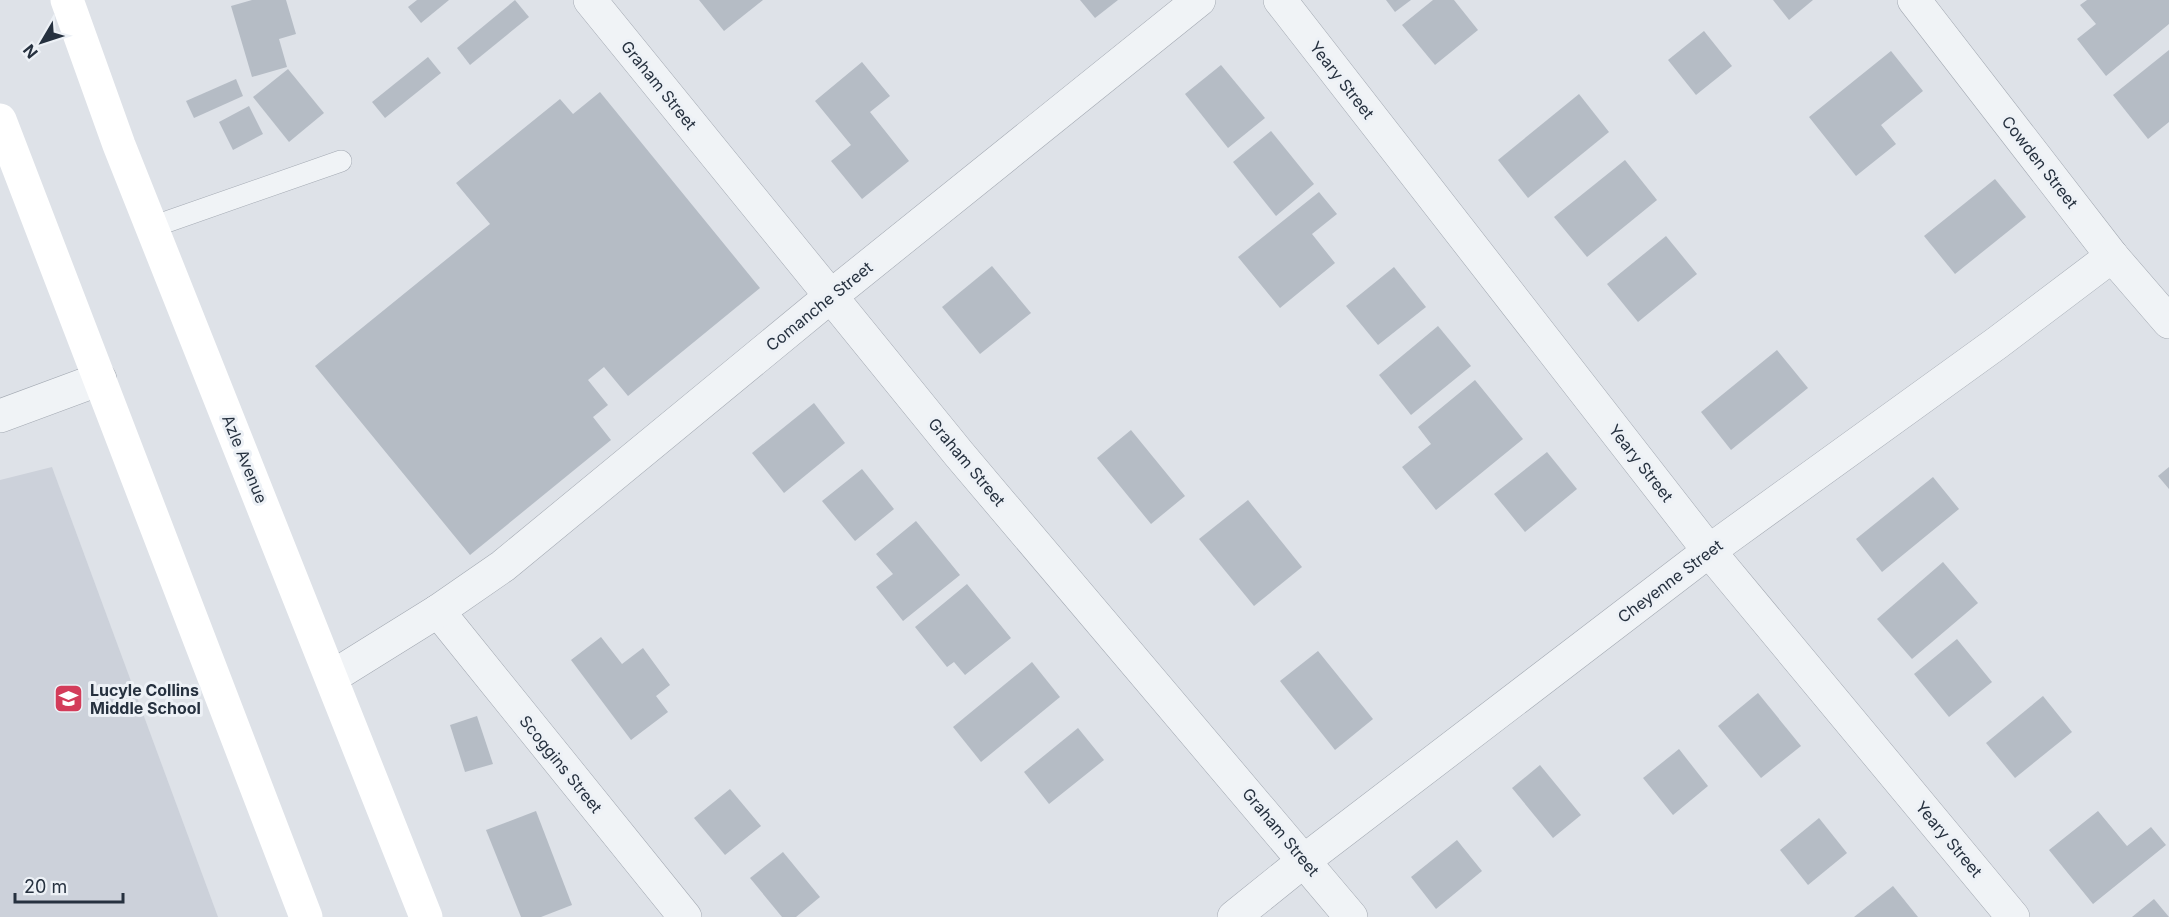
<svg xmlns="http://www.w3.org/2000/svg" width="2169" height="917" viewBox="0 0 2169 917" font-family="Inter,sans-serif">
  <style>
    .built { fill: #ccd1da }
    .building { fill: #b5bcc5 }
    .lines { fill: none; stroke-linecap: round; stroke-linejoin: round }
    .lane-casing { stroke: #a3a9b2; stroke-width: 22 }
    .street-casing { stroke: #a3a9b2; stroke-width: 34 }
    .lane { stroke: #f0f3f6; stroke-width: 21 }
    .street { stroke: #f0f3f6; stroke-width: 33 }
    .secondary { stroke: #fff; stroke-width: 33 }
    .labels { text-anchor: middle; stroke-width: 6; stroke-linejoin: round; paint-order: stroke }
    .street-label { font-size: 16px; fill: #26313f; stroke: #edf1f6 }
    .poi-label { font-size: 16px; font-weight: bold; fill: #26313f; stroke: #edf1f6; text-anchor: start }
  </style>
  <rect width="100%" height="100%" fill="#dee2e8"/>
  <!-- built -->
  <path class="built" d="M 52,467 L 218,917 L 0,917 L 0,480 Z"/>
  <!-- building -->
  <g class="building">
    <path d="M 252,0 L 286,0 L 296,34 L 279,39 L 287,67 L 252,77 L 231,6 Z"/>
    <path d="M 417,0 L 449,0 L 421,23 L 408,7 Z"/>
    <path d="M 515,0 L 529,17 L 470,65 L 457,48 Z"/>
    <path d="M 699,0 L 763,0 L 724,31 Z"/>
    <path d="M 1080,0 L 1118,0 L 1095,18 Z"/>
    <path d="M 1386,0 L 1411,0 L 1395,12 Z"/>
    <path d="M 1433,0 L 1454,0 L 1478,30 L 1435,65 L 1402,25 Z"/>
    <path d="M 1773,0 L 1813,0 L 1789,20 Z"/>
    <path d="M 2087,0 L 2169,0 L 2169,24 L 2106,76 L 2077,39 L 2096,24 L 2080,5 Z"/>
    <path d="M 1704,31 L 1732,66 L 1696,95 L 1668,60 Z"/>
    <path d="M 2169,50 L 2169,122 L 2148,139 L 2113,95 Z"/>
    <path d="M 1891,51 L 1923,91 L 1881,125 L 1896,144 L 1856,176 L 1809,117 Z"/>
    <path d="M 428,57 L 441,73 L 385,118 L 372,102 Z"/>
    <path d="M 862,62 L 890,96 L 870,112 L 909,161 L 862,199 L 831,161 L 851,145 L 815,101 Z"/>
    <path d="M 1221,65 L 1265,118 L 1228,148 L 1185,94 Z"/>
    <path d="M 288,69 L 324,113 L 289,142 L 253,97 Z"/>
    <path d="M 236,79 L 243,96 L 194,118 L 186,101 Z"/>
    <path d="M 600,92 L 760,288 L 628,396 L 604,367 L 588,380 L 608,405 L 593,417 L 611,440 L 470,555 L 315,366 L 490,224 L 456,183 L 560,99 L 573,114 Z"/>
    <path d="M 1579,94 L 1609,132 L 1528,198 L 1498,160 Z"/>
    <path d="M 249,106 L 263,134 L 233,150 L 219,122 Z"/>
    <path d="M 1271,131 L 1314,184 L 1276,216 L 1233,162 Z"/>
    <path d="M 1625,160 L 1657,200 L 1587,257 L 1554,217 Z"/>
    <path d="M 1995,179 L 2026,217 L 1955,274 L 1924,236 Z"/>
    <path d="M 1319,192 L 1337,214 L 1312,234 L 1335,263 L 1280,308 L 1238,257 Z"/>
    <path d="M 1666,236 L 1697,274 L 1638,322 L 1607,284 Z"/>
    <path d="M 992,266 L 1031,313 L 980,354 L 942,307 Z"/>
    <path d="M 1394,267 L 1426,307 L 1378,345 L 1346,306 Z"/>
    <path d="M 1438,326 L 1471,366 L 1411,415 L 1379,375 Z"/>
    <path d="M 1777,350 L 1808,388 L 1731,450 L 1701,412 Z"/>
    <path d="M 1475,380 L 1523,439 L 1436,510 L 1402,467 L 1431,444 L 1418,427 Z"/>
    <path d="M 814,403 L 845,443 L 784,493 L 752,453 Z"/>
    <path d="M 1131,430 L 1185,496 L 1151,524 L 1097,458 Z"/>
    <path d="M 1547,452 L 1577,489 L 1525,532 L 1494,494 Z"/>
    <path d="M 2169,467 L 2169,489 L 2158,476 Z"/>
    <path d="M 862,469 L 894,509 L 855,541 L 822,501 Z"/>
    <path d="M 1933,477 L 1959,509 L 1882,572 L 1856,539 Z"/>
    <path d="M 1248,500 L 1302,567 L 1254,606 L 1199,539 Z"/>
    <path d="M 916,521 L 960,575 L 903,621 L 876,587 L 893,574 L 876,554 Z"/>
    <path d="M 1943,562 L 1978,603 L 1912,659 L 1877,619 Z"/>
    <path d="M 967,584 L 1011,638 L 965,675 L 954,662 L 947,667 L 915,627 Z"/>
    <path d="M 601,637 L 622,664 L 643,648 L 670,685 L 656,696 L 668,712 L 631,740 L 571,660 Z"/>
    <path d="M 1957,639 L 1992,682 L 1949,717 L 1914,674 Z"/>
    <path d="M 1318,651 L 1373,719 L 1335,750 L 1280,681 Z"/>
    <path d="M 1032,662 L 1060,697 L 981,762 L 953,727 Z"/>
    <path d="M 1758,693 L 1801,746 L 1761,778 L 1718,726 Z"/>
    <path d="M 2043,696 L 2072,732 L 2015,778 L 1986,743 Z"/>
    <path d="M 477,716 L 493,764 L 465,772 L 450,725 Z"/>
    <path d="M 1078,728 L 1104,760 L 1049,804 L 1024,772 Z"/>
    <path d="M 1679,749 L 1708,786 L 1673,815 L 1643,778 Z"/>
    <path d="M 1540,765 L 1581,815 L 1553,838 L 1512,788 Z"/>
    <path d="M 730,789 L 761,826 L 725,855 L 694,818 Z"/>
    <path d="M 536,811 L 572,905 L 541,917 L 521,917 L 486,830 Z"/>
    <path d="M 2098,811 L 2127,846 L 2151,827 L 2166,845 L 2093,904 L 2049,850 Z"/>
    <path d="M 1819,818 L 1847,853 L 1808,885 L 1780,850 Z"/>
    <path d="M 1457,840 L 1482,871 L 1436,909 L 1411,877 Z"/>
    <path d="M 783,852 L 820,897 L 796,917 L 782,917 L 750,878 Z"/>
    <path d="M 1893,886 L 1918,917 L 1854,917 Z"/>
    <path d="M 2154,899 L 2169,917 L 2132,917 Z"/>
  </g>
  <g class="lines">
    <defs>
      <path id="lane" d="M 152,227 L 341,161"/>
      <g id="street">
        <path d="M 590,0 L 959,454 L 1351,917"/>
        <path d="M 1280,0 L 1709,551 L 2013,917"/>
        <path d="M 1914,0 L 2112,256 L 2169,322"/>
        <path d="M 0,416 L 100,379"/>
        <path d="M 438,611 L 685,917"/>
        <path d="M 332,677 L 438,611 L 503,566 L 831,296 L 1199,0"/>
        <path d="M 1234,917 L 1305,860 L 1709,551 L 1997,343 L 2112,256"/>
      </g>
    </defs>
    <!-- lane casing -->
    <use href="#lane" class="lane-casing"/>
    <!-- street casing -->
    <use href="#street" class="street-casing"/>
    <!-- lane -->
    <use href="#lane" class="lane"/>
    <!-- street -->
    <use href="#street" class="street"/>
    <!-- secondary -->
    <g class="secondary">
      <path d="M 67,0 L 119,145 L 426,917"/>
      <path d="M 0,120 L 306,917"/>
    </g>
  </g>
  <!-- icons -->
  <defs>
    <symbol id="school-square" viewBox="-11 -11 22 22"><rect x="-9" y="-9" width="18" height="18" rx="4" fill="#d33c5a" stroke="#edf1f6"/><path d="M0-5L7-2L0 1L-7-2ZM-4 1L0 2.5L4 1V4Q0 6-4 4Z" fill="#fff"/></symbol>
  </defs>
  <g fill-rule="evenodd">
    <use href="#school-square" x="52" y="682" width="33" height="33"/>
  </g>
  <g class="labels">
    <!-- street labels -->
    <g class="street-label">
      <text transform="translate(1342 80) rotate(52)" y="6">Yeary Street</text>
      <text transform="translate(659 85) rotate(51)" y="6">Graham Street</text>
      <text transform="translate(2040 162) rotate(52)" y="6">Cowden Street</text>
      <text transform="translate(819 306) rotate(-39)" y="6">Comanche Street</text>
      <text transform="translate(245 459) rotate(68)" y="6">Azle Avenue</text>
      <text transform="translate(967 462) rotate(50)" y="6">Graham Street</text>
      <text transform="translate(1641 463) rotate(52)" y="6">Yeary Street</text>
      <text transform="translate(1670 581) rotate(-37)" y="6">Cheyenne Street</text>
      <text transform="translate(561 764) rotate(51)" y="6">Scoggins Street</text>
      <text transform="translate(1281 832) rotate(50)" y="6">Graham Street</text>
      <text transform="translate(1949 839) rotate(50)" y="6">Yeary Street</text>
    </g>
    <!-- poi labels -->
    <g class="poi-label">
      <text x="90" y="696">Lucyle Collins<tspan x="90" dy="18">Middle School</tspan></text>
    </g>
  </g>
  <!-- north arrow -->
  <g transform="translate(42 42) rotate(231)" stroke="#edf1f6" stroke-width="4.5" paint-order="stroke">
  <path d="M0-4.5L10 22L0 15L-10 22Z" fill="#26313f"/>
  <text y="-9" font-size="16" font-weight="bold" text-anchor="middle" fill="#26313f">N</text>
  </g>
  <!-- scale -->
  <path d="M15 893v9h108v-9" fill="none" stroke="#26313f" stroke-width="3"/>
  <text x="24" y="893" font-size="18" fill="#26313f" stroke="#edf1f6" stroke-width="4.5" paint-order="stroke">20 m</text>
</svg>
